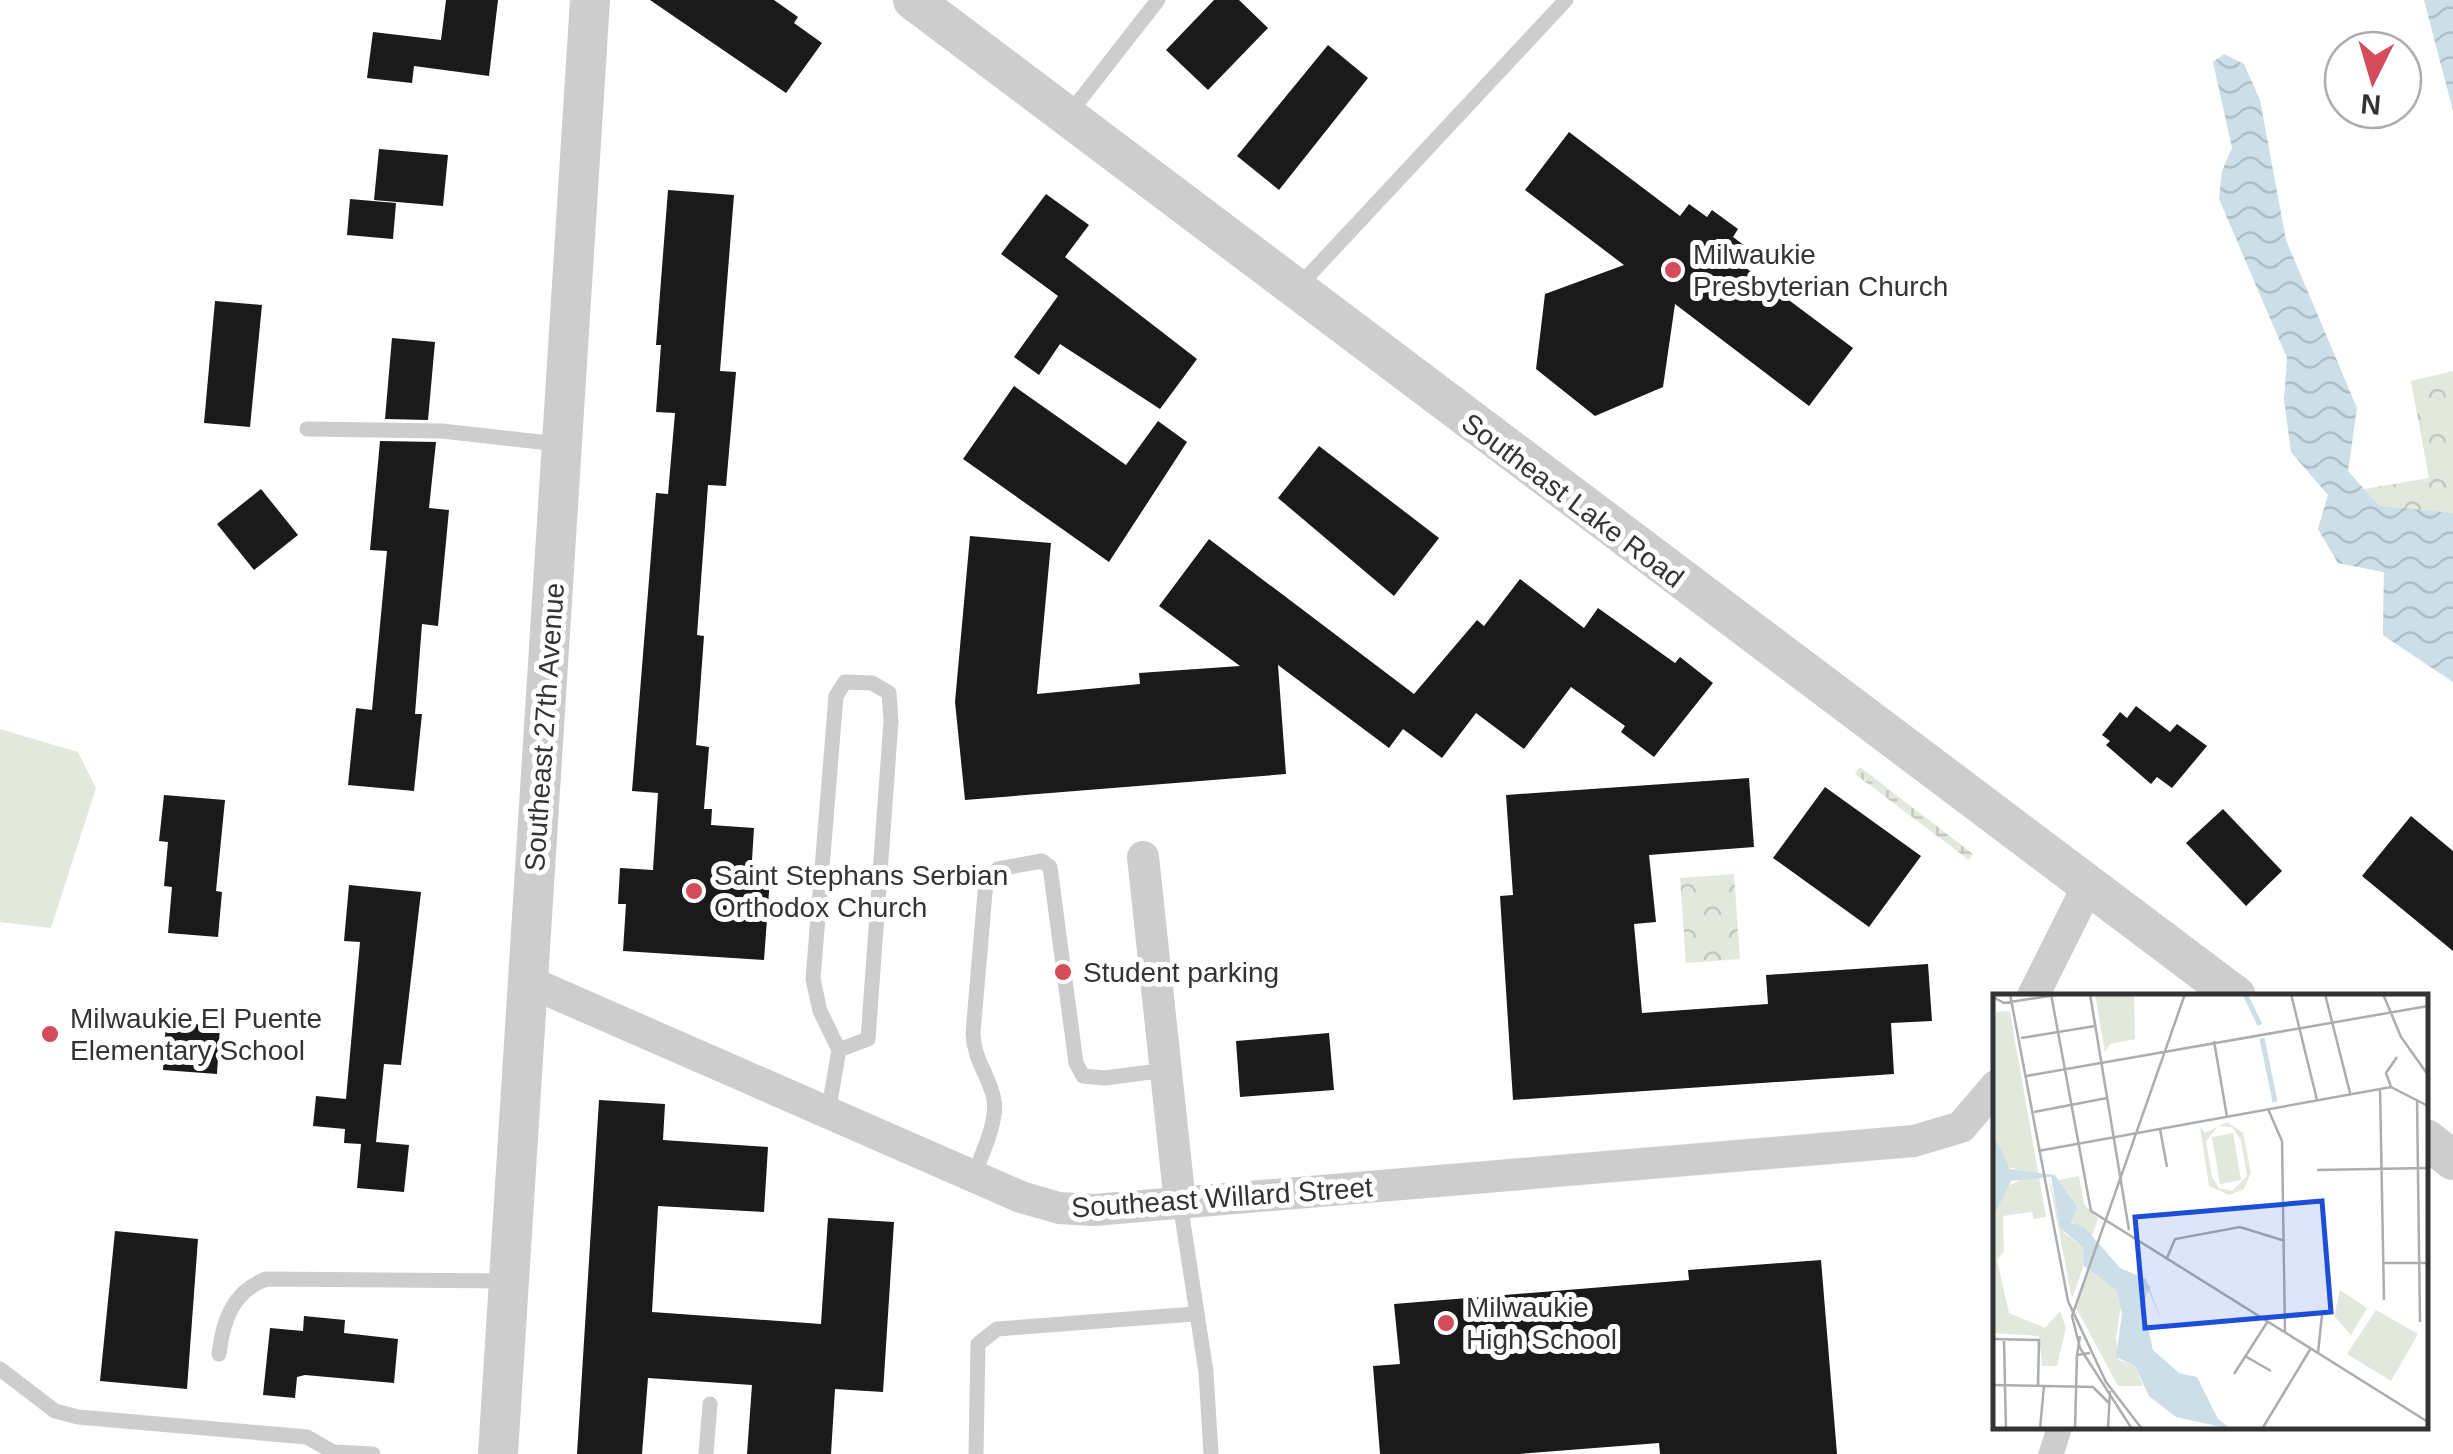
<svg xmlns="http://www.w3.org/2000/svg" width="2453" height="1454" viewBox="0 0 2453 1454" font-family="Arial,sans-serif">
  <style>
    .wetland { fill: url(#wetland-marsh) }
    .park { fill: url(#park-crowns) }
    .garden { fill: #e3e8dd }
    .water { fill: url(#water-waves) }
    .building { fill: #1a1a1a }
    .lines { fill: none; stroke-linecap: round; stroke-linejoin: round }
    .service { stroke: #cdcdcd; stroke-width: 15 }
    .pedestrian { stroke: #cdcdcd; stroke-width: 25 }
    .minor { stroke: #cdcdcd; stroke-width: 32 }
    .tertiary { stroke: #cdcdcd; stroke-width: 40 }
    .poi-dot { fill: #d44b59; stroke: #fff; stroke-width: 4 }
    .labels { text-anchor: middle; stroke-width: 10; stroke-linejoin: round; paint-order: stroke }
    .poi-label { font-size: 28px; fill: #333; stroke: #fff; text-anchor: start }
    .street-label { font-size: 28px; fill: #333; stroke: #fff }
    .inset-river { fill: none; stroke: #ccdee7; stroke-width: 5 }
    .inset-road { fill: none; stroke: #adadad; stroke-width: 2.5 }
    .view { fill: #1d4ed8; fill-opacity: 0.15; stroke: #1d4ed8; stroke-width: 5 }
    .inset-edge { fill: none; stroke: #333; stroke-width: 5 }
  </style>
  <defs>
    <pattern id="wetland-marsh" width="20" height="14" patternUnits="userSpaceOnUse" patternTransform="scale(2.5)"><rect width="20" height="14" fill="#e3e8dd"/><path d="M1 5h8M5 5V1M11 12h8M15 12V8" fill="none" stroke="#c3c7be"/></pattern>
    <pattern id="park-crowns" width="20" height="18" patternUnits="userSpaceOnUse" patternTransform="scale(2.5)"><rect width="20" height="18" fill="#e3e8dd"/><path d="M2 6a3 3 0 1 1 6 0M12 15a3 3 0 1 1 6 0" fill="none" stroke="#c3c7be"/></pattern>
    <pattern id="water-waves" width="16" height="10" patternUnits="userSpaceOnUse" patternTransform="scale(2.5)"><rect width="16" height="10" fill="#ccdee7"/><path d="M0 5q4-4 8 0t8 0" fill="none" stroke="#b0bfc7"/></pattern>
  </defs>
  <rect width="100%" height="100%" fill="#fff"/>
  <!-- wetland -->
  <path class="wetland" d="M 1860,767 L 1973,854 L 1969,860 L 1855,774 Z"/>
  <!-- park -->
  <g class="park">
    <path d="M 2453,371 L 2453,682 L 2383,635 L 2384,572 L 2338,563 L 2318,529 L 2328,495 L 2429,478 L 2411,381 Z"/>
    <path d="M 1734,874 L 1740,959 L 1686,963 L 1680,878 Z"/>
  </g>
  <!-- garden -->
  <path class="garden" d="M 0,729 L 78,752 L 96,788 L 51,928 L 0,922 Z"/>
  <!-- water -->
  <g class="water">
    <path d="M 2424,0 L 2453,0 L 2453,111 Z"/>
    <path d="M 2224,54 L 2244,64 L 2260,100 L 2286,240 L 2357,408 L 2348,471 L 2379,506 L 2453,513 L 2453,682 L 2383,635 L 2384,572 L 2338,563 L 2318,529 L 2328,495 L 2291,452 L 2284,400 L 2287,358 L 2219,199 L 2222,171 L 2232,148 L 2213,62 Z"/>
  </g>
  <!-- building -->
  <g class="building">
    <path d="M 446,0 L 498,0 L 489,76 L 414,66 L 412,83 L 367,78 L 373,32 L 441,40 Z"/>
    <path d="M 650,0 L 774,0 L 798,17 L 794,23 L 822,43 L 786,93 Z"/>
    <path d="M 1214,0 L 1239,0 L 1268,28 L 1208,90 L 1166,50 Z"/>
    <path d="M 1328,45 L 1368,78 L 1279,190 L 1237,156 Z"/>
    <path d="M 1569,132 L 1680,216 L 1689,204 L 1707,217 L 1712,210 L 1738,229 L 1733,237 L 1753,252 L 1742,265 L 1853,348 L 1809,406 L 1675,304 L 1663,387 L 1595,416 L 1536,369 L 1545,294 L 1624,265 L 1525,190 Z"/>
    <path d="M 379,149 L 448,155 L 443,206 L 374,200 Z"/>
    <path d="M 668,190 L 734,195 L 720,371 L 736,372 L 726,486 L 708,485 L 697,635 L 704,636 L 696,745 L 709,747 L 704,809 L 712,809 L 711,825 L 754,828 L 751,876 L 770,878 L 764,960 L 623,951 L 626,904 L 618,904 L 620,868 L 653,870 L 658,793 L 632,791 L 656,493 L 668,494 L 675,413 L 656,412 L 661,345 L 656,345 Z"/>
    <path d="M 1046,194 L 1089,225 L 1065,257 L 1197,359 L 1160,409 L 1060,344 L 1039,375 L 1014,357 L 1058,296 L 1001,254 Z"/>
    <path d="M 350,199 L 396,203 L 393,239 L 347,235 Z"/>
    <path d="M 215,301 L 262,305 L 250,427 L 204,423 Z"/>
    <path d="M 392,338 L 435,342 L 428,420 L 385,419 Z"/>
    <path d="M 1014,386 L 1126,465 L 1158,421 L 1187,442 L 1109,562 L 963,459 Z"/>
    <path d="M 380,441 L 436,442 L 429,508 L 449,510 L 438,626 L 422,624 L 415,714 L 422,714 L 414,791 L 348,785 L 356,708 L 372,710 L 387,551 L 370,550 Z"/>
    <path d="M 1319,446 L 1439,538 L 1394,596 L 1278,498 Z"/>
    <path d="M 261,489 L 298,535 L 254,570 L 217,524 Z"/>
    <path d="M 970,536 L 1051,543 L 1037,694 L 1140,684 L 1139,673 L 1240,666 L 1159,606 L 1209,539 L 1414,694 L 1477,620 L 1484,626 L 1520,579 L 1584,628 L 1598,608 L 1675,663 L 1680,657 L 1713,683 L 1654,757 L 1621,732 L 1625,726 L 1571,687 L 1524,749 L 1476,713 L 1442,758 L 1403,729 L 1389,748 L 1278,665 L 1286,774 L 965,800 L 955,702 Z"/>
    <path d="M 2136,706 L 2170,732 L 2177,724 L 2207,746 L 2172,788 L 2157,777 L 2151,784 L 2106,745 L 2110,741 L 2102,735 L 2120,712 L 2127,718 Z"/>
    <path d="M 1749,778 L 1754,847 L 1649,855 L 1656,922 L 1634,924 L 1642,1013 L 1768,1004 L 1766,975 L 1928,964 L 1932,1021 L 1891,1023 L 1894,1074 L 1513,1100 L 1500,896 L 1513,895 L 1506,795 Z"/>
    <path d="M 1825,787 L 1921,856 L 1869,927 L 1773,858 Z"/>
    <path d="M 164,795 L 225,800 L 216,891 L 222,892 L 218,937 L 168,933 L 172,887 L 164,886 L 168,842 L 159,841 Z"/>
    <path d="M 2223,809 L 2282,871 L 2246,906 L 2186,843 Z"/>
    <path d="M 2411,816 L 2453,851 L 2453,951 L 2362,876 Z"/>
    <path d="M 349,885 L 421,892 L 401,1065 L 384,1064 L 376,1142 L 409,1145 L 404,1192 L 357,1188 L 361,1144 L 344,1143 L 345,1129 L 313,1126 L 316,1096 L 346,1099 L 360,942 L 344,941 Z"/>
    <path d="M 166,1022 L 220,1026 L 217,1074 L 163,1070 Z"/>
    <path d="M 1329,1033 L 1334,1090 L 1240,1097 L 1236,1041 Z"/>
    <path d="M 599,1100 L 665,1104 L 663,1140 L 768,1147 L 764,1212 L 658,1206 L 652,1312 L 821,1324 L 828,1218 L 894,1222 L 883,1392 L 835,1389 L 831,1454 L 747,1454 L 752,1385 L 648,1378 L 642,1454 L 577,1454 Z"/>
    <path d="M 115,1231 L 198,1239 L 187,1389 L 100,1381 Z"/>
    <path d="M 1821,1260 L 1837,1454 L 1660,1454 L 1659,1443 L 1519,1454 L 1380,1454 L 1373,1366 L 1400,1364 L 1394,1304 L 1689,1280 L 1688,1270 Z"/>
    <path d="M 304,1316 L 345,1320 L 344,1333 L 398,1339 L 394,1383 L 305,1375 L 297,1377 L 295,1398 L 263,1395 L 270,1328 L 303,1331 Z"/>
  </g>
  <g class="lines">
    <!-- service -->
    <g class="service">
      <path d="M 1069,114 L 1158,0"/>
      <path d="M 1298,287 L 1566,0"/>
      <path d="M 307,429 L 442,431 L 558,444"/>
      <path d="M 828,1113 L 839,1050 L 820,1011 L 813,979 L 836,696 L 845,682 L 872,683 L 889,693 L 891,721 L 868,1039 L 839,1050"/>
      <path d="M 974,1176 C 981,1155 998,1122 994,1100 C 990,1076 974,1062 973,1033 L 986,881 L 998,869 L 1042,861 L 1050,867 L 1076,1063 L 1083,1076 L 1105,1078 L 1166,1070"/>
      <path d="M 1180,1203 L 1206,1372 L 1211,1454"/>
      <path d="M 219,1354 C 223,1321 232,1292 266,1279 L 508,1281"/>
      <path d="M 0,1369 L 55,1411 L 78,1417 L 307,1437 L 333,1452 L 373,1454"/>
      <path d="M 706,1454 L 710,1404"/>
      <path d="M 976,1454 L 978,1344 L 997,1329 L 1194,1314"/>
    </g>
    <!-- pedestrian -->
    <path class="pedestrian" d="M 2051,1454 L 2060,1426"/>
    <!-- minor -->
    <g class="minor">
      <path d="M 1143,857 L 1180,1203"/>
      <path d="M 527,981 L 1021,1197 L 1059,1208 L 1094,1210 L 1914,1141 L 1961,1127 L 1996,1086"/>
      <path d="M 2033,996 L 2088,886"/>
    </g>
    <!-- tertiary -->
    <g class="tertiary">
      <path d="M 913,0 L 2236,996"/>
      <path d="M 2426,1139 L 2453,1160"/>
      <path d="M 498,1454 L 590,0"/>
    </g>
  </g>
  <!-- markers -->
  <g class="poi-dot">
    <circle cx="1673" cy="270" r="10"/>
    <circle cx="694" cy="891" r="10"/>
    <circle cx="1063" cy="972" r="10"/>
    <circle cx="50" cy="1034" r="10"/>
    <circle cx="1446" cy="1323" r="10"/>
  </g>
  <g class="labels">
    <!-- poi labels -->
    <g class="poi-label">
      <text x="1693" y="264">Milwaukie<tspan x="1693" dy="32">Presbyterian Church</tspan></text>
      <text x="714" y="885">Saint Stephans Serbian<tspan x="714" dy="32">Orthodox Church</tspan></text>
      <text x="1083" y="982">Student parking</text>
      <text x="70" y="1028">Milwaukie El Puente<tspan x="70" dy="32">Elementary School</tspan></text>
      <text x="1466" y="1317">Milwaukie<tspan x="1466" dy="32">High School</tspan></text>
    </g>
    <!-- street labels -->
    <g class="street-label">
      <text transform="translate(1573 500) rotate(37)" y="10">Southeast Lake Road</text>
      <text transform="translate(544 727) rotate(-86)" y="10">Southeast 27th Avenue</text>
      <text transform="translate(1222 1197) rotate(-4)" y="10">Southeast Willard Street</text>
    </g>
  </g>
  <!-- overview -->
  <g transform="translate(1993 994)">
    <rect width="435" height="435" fill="#fff"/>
    <path d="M 102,0 L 141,0 L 142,45 L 117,50 L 112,58 ZM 55,181 L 71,239 L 89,252 L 93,265 L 79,305 Z" fill="#e3e8dd"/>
    <path d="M 10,17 L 17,18 L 53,223 L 41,225 L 39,218 L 10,222 L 11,257 L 4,266 L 16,319 L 52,334 L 67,317 L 73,334 L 64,372 L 49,372 L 46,342 L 0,339 L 0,223 L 11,194 L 40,180 L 15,173 L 0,139 L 0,33 L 3,18 ZM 86,182 L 91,210 L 105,225 L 98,244 L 76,226 L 84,212 L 66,186 ZM 105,249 L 127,274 L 158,293 L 152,305 L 128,313 L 123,344 L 126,366 L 142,372 L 150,392 L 125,392 L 82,312 Z" fill="#e3e8dd"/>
    <path d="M 234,128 L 250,139 L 258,179 L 251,195 L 236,201 L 216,192 L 207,133 L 212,139 ZM 225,132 L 239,133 L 248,146 L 254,182 L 239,197 L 226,194 L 219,183 L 213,147 ZM 240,139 L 248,186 L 227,190 L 219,143 ZM 347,296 L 374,314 L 358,341 L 341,322 ZM 383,316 L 425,340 L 398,387 L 354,360 Z" fill="#e3e8dd" fill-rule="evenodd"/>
    <path d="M 0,139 L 17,175 L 62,181 L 84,212 L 78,229 L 90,232 L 127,274 L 153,285 L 169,328 L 156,297 L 147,295 L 160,356 L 186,379 L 204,383 L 225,425 L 238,435 L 183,423 L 156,402 L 142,372 L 123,363 L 129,320 L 124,296 L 91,272 L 90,253 L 67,234 L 58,183 L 18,187 L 0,224 Z" fill="#ccdee7"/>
    <path class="inset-river" d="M 252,0 L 267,31M 269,44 L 282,108"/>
    <path class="inset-road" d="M 17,0 L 75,307 L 113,388 L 149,435M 58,0 L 98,217 L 435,428M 97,0 L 136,236M 298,0 L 324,106M 332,0 L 357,99M 390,0 L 408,43 L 435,81M 0,3 L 11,9 L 69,0M 28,44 L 102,32M 221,47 L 234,123M 33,82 L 435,12M 398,93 L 393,79 L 404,63M 387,94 L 391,306M 424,105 L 427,328M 275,115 L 289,147 L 292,338M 41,118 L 114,104M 167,135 L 174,173M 45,157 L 398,93 L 435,112M 324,176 L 435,174M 174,264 L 182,245 L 247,233 L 292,247M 391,269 L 435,269M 87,342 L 84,361 L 97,359M 0,345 L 46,346 L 45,392M 11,347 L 13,435M 325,359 L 329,321M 252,362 L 278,377M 241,380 L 275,327M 0,391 L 100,393 L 117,410M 47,435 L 51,392M 82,435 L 84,361M 115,435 L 117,397M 139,435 L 87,354 L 79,322 L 192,0M 269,435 L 318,354"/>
    <path class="view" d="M 329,207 L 338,318 L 152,334 L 142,223 Z"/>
    <rect width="435" height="435" class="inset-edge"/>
  </g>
  <!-- north arrow -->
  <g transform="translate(2373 80) rotate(185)"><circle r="48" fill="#ffffff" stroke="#adadad" stroke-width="2.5"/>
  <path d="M0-8L18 38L0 25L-18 38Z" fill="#d44b59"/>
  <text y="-15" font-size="28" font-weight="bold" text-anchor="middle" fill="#333333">N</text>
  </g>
</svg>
